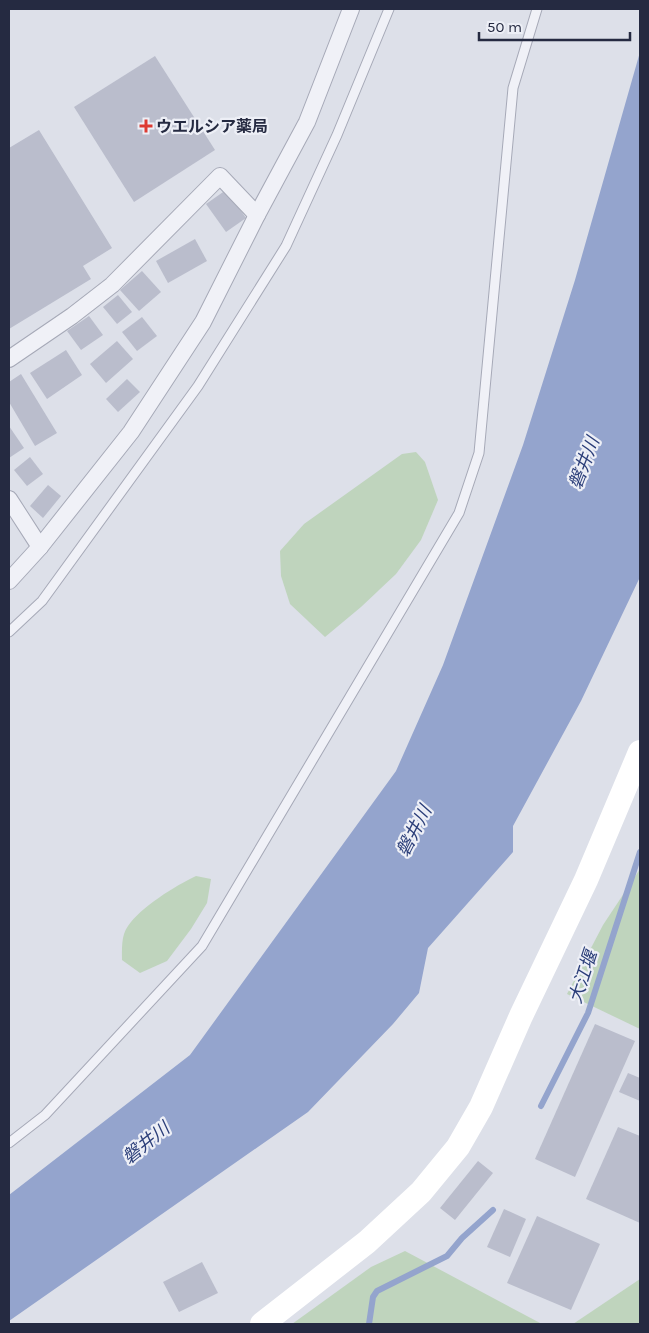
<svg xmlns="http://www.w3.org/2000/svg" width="649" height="1333" viewBox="0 0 649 1333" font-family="Karla,'Noto Sans JP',sans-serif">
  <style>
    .green { fill: #bfd4bd }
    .water { fill: #94a4cd }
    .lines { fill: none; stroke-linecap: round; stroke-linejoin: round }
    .stream { stroke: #94a4cd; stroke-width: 6 }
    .building { fill: #babdcc }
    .lane-casing { stroke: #a6a9b7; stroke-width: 11 }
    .street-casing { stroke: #a6a9b7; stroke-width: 18 }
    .lane { stroke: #f0f1f7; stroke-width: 9 }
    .street { stroke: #f0f1f7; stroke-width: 16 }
    .secondary { stroke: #fff; stroke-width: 24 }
    .poi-dot { fill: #dd3b33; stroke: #edeff6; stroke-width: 2 }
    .labels { text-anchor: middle; stroke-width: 4.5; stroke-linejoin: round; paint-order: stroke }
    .poi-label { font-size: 16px; font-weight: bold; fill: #252a41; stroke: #edeff6; text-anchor: start }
    .water-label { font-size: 18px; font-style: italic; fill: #2b3e79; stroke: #edeff6 }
  </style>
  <rect width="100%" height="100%" fill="#dde0e9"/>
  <!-- green -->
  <g class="green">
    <path d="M 416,452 L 425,462 L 438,500 L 421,540 L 396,574 L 361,607 L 325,637 L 290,604 L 281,576 L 280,551 L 304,524 L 402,454 Z"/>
    <path d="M 640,869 L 640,1029 L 567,994 L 603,925 Z"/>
    <path d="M 196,876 L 211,879 L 207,903 L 191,929 L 167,961 L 140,973 L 122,960 C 122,950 121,935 128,926 C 141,907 175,886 196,876 Z"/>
    <path d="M 405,1251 L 542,1324 L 292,1324 L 371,1267 Z"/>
    <path d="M 640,1279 L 640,1324 L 573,1324 Z"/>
  </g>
  <!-- water -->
  <path class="water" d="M 640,52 L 640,577 L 581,701 L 513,826 L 513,852 L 428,948 L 419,993 L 393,1024 L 308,1112 L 9,1321 L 9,1195 L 190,1055 L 396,771 L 443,665 L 523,445 L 575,280 Z"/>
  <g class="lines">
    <!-- stream -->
    <g class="stream">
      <path d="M 541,1106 L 588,1013 L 640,852"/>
      <path d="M 369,1324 L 373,1297 L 377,1291 L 447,1256 L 462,1238 L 493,1210"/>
    </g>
  </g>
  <!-- building -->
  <g class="building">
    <path d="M 155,56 L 215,150 L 134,202 L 74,107 Z"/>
    <path d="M 39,130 L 112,248 L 83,266 L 91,279 L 9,329 L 9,148 Z"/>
    <path d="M 226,190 L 246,218 L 226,232 L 206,204 Z"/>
    <path d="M 195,239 L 207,261 L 168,283 L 156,261 Z"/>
    <path d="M 142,271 L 161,292 L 139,311 L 120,290 Z"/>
    <path d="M 118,295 L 132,312 L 117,324 L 103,307 Z"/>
    <path d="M 89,316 L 103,335 L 81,350 L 67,331 Z"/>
    <path d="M 142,317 L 157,336 L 137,351 L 122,332 Z"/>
    <path d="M 117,341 L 133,359 L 106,383 L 90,364 Z"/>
    <path d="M 66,350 L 82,375 L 47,399 L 30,373 Z"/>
    <path d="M 21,374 L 57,433 L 35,446 L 9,402 L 9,382 Z"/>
    <path d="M 127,379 L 140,392 L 118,412 L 106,399 Z"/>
    <path d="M 9,426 L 24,448 L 9,458 Z"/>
    <path d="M 30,457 L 43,474 L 27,486 L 14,470 Z"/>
    <path d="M 48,485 L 61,496 L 43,518 L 30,506 Z"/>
    <path d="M 595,1024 L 635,1041 L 575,1177 L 535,1159 Z"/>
    <path d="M 628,1073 L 640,1078 L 640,1101 L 619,1092 Z"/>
    <path d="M 618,1127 L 640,1136 L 640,1223 L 586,1199 Z"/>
    <path d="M 478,1161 L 493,1173 L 455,1220 L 440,1208 Z"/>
    <path d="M 504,1209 L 526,1219 L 510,1257 L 487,1247 Z"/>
    <path d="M 537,1216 L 600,1244 L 571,1310 L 507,1283 Z"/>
    <path d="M 202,1262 L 218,1293 L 179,1312 L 163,1282 Z"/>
  </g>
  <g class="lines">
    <defs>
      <g id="lane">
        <path d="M 9,632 L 42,601 L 198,386 L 286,246 L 337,135 L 389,9"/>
        <path d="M 9,1143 L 45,1115 L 202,946 L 459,513 L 479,453 L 513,88 L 537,9"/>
      </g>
      <g id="street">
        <path d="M 9,359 L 72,316 L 112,285 L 220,176 L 257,215"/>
        <path d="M 9,499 L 40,547"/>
        <path d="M 9,581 L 40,547 L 131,432 L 203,322 L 257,215 L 307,122 L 351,9"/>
      </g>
    </defs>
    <!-- lane casing -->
    <use href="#lane" class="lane-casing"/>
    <!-- street casing -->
    <use href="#street" class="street-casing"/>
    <!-- lane -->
    <use href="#lane" class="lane"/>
    <!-- street -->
    <use href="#street" class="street"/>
    <!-- secondary -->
    <path class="secondary" d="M 262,1324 L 367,1242 L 421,1192 L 458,1147 L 481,1107 L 521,1016 L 586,880 L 640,752"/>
  </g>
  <!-- markers -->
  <path class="poi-dot" d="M143.5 118.5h5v5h5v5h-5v5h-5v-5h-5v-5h5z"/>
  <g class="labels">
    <!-- poi labels -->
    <g class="poi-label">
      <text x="156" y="132">ウエルシア薬局</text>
    </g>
    <!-- water labels -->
    <g class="water-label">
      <text transform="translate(584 463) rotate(-69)" y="6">磐井川</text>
      <text transform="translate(414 831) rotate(-63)" y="6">磐井川</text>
      <text transform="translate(583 977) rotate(-72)" y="6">大江堰</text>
      <text transform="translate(146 1143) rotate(-39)" y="6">磐井川</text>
    </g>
  </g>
  <!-- border -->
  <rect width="649" height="1333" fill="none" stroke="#252a41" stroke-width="20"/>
  <!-- scale -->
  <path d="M479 32v8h151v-8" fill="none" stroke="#252a41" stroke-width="2.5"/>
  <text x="487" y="32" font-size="15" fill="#252a41" stroke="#edeff6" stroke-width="4" paint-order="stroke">50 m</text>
</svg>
